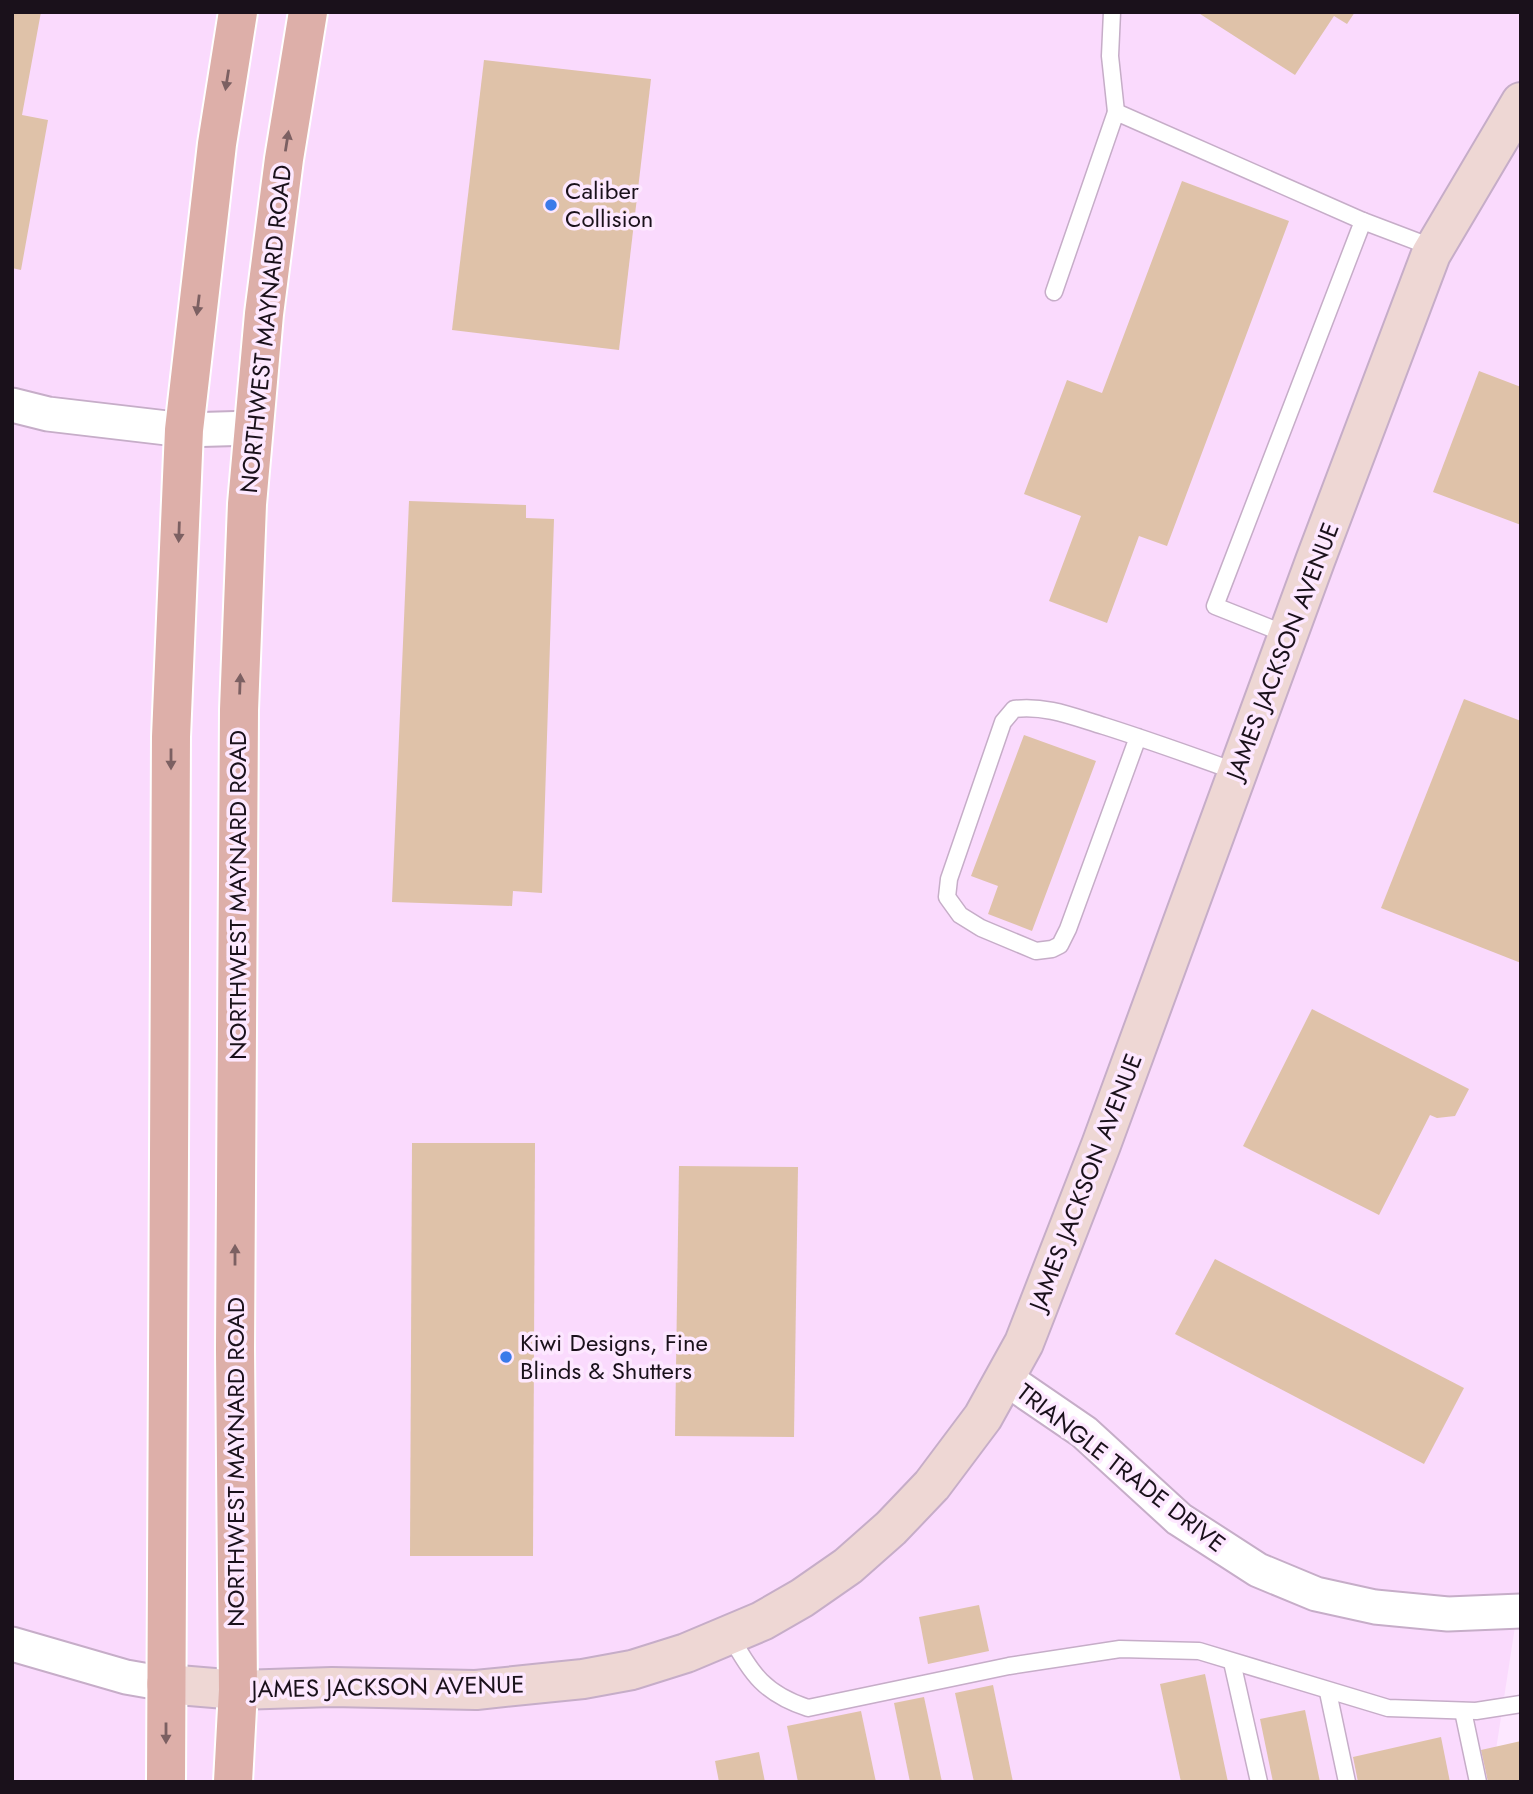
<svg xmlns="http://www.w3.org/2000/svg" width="1533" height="1794" viewBox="0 0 1533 1794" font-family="Jost,sans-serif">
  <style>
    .built { fill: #fadafd }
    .building { fill: #dfc2a9 }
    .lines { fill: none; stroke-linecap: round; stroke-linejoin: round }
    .lane-casing { stroke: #c6adc8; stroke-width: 19 }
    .street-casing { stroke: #c6adc8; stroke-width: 37 }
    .secondary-casing { stroke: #c6adc8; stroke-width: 42 }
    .primary-casing { stroke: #fff; stroke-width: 42 }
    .lane { stroke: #fff; stroke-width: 16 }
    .street { stroke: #fff; stroke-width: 33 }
    .secondary { stroke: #eed7d4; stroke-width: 38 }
    .primary { stroke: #ddafa9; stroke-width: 38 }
    .oneway { fill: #7c6062 }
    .poi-dot { fill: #3a7ae9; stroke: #fde8ff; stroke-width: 2.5 }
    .labels { text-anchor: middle; stroke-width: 7; stroke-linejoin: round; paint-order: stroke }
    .poi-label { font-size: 24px; fill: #1a111b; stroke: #fde8ff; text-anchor: start }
    .street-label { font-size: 24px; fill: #1a111b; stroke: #fde8ff }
  </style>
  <rect width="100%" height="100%" fill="#fde8ff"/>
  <!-- built -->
  <path class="built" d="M 12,12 L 1521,12 L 1521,1588 L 1491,1782 L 12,1782 Z"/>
  <!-- building -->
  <g class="building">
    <path d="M 12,12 L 41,12 L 22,115 L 48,120 L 21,270 L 12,268 Z"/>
    <path d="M 1197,12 L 1355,12 L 1347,24 L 1334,16 L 1295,75 Z"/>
    <path d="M 484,60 L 651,79 L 619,350 L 452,330 Z"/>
    <path d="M 1182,181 L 1289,221 L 1167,546 L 1139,536 L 1107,623 L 1049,601 L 1081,516 L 1024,494 L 1067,380 L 1102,393 Z"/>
    <path d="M 1479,371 L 1521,387 L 1521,525 L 1433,492 Z"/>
    <path d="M 409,501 L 526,505 L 526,518 L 554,519 L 542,893 L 513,891 L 512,906 L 392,902 Z"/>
    <path d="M 1464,699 L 1521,721 L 1521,963 L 1381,908 Z"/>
    <path d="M 1024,735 L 1096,761 L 1032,931 L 988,914 L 998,886 L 971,876 Z"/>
    <path d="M 1312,1009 L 1469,1089 L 1455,1116 L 1437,1118 L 1430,1115 L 1379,1215 L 1243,1146 Z"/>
    <path d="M 412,1143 L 535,1143 L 533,1556 L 410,1556 Z"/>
    <path d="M 679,1166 L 798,1167 L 794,1437 L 675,1436 Z"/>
    <path d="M 1215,1259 L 1464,1388 L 1424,1464 L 1175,1334 Z"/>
    <path d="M 979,1605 L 989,1651 L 928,1664 L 919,1617 Z"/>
    <path d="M 1205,1674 L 1228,1782 L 1181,1782 L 1160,1684 Z"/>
    <path d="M 993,1685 L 1013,1782 L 974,1782 L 955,1693 Z"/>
    <path d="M 924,1697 L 942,1782 L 910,1782 L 894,1703 Z"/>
    <path d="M 1305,1710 L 1320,1782 L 1273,1782 L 1260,1719 Z"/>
    <path d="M 861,1711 L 876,1782 L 798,1782 L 787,1726 Z"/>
    <path d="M 1441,1737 L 1450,1782 L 1358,1782 L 1353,1757 Z"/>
    <path d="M 1521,1741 L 1521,1782 L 1488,1782 L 1481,1750 Z"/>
    <path d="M 759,1752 L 765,1782 L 719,1782 L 715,1761 Z"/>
  </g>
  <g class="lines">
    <defs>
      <g id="lane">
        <path d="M 1112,12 L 1110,56 L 1116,112"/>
        <path d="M 1054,292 L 1116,112 L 1363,221"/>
        <path d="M 1288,635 L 1215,606 L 1363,221 L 1434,248"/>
        <path d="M 1138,737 L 1068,929 L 1060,945 L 1052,949 L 1036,951 L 981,928 L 960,915 L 947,897 L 949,879 L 1003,722 L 1014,709 C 1046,705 1074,717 1104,726 C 1148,740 1193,756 1237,772"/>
        <path d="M 730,1635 C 751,1674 765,1694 808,1708 L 1009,1666 L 1120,1649 L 1199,1651 L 1388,1708 L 1476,1711 L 1521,1704"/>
        <path d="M 1232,1662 L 1259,1782"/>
        <path d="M 1328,1692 L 1347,1782"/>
        <path d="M 1463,1711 L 1478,1782"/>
      </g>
      <g id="street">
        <path d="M 12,405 L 48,414 L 184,430 L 253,428"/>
        <path d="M 1005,1378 L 1084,1432 L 1179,1519 L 1258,1570 L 1316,1594 L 1375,1607 L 1448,1614 L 1521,1611"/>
        <path d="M 12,1644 L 126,1677 L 166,1684"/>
      </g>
      <path id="secondary" d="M 166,1684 L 238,1690 L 332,1687 L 476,1690 L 583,1679 L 632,1670 L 686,1653 L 762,1621 L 802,1598 L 848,1566 L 891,1528 L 932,1485 L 983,1417 L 1024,1343 L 1101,1145 L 1315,561 L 1431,254 L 1521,102"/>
      <g id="primary">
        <path d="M 166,1782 L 171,737 L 184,430 L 217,144 L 238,12"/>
        <path d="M 233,1782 L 238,1690 L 235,1349 L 239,710 L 247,504 L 264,314 L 284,159 L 308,12"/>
      </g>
    </defs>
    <!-- lane casing -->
    <use href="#lane" class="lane-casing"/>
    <!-- street casing -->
    <use href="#street" class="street-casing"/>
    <!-- secondary casing -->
    <use href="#secondary" class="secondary-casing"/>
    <!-- primary casing -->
    <use href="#primary" class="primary-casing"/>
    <!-- lane -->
    <use href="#lane" class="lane"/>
    <!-- street -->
    <use href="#street" class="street"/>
    <!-- secondary -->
    <use href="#secondary" class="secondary"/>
    <!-- primary -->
    <use href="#primary" class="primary"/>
  </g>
  <!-- one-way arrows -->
  <defs><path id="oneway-solid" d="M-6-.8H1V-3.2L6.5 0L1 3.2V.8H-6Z" transform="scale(1.75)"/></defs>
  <g class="oneway">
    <use href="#oneway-solid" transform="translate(227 80) rotate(99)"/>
    <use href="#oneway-solid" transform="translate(287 141) rotate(-81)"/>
    <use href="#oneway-solid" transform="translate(198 305) rotate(97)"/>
    <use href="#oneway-solid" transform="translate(179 532) rotate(92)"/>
    <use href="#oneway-solid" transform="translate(240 684) rotate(-88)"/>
    <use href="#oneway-solid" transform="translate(171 759) rotate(90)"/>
    <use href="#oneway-solid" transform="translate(235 1255) rotate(-90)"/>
    <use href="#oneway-solid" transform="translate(166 1733) rotate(90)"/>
  </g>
  <!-- markers -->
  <g class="poi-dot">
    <circle cx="551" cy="205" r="7"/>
    <circle cx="506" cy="1357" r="7"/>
  </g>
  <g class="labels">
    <!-- poi labels -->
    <g class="poi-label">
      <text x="565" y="199">Caliber<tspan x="565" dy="28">Collision</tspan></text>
      <text x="520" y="1351">Kiwi Designs, Fine<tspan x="520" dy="28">Blinds &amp; Shutters</tspan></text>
    </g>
    <!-- street labels -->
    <g class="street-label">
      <text transform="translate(266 329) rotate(-84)" y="8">NORTHWEST MAYNARD ROAD</text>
      <text transform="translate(1283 651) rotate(-69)" y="8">JAMES JACKSON AVENUE</text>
      <text transform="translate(238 895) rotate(-90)" y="8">NORTHWEST MAYNARD ROAD</text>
      <text transform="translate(1086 1182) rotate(-69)" y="8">JAMES JACKSON AVENUE</text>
      <text transform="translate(236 1462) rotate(-90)" y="8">NORTHWEST MAYNARD ROAD</text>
      <text transform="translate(1121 1468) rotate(38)" y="8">TRIANGLE TRADE DRIVE</text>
      <text transform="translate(388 1687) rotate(-1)" y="8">JAMES JACKSON AVENUE</text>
    </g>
  </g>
  <!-- border -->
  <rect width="1533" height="1794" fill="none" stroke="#1a111b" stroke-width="28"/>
</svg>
